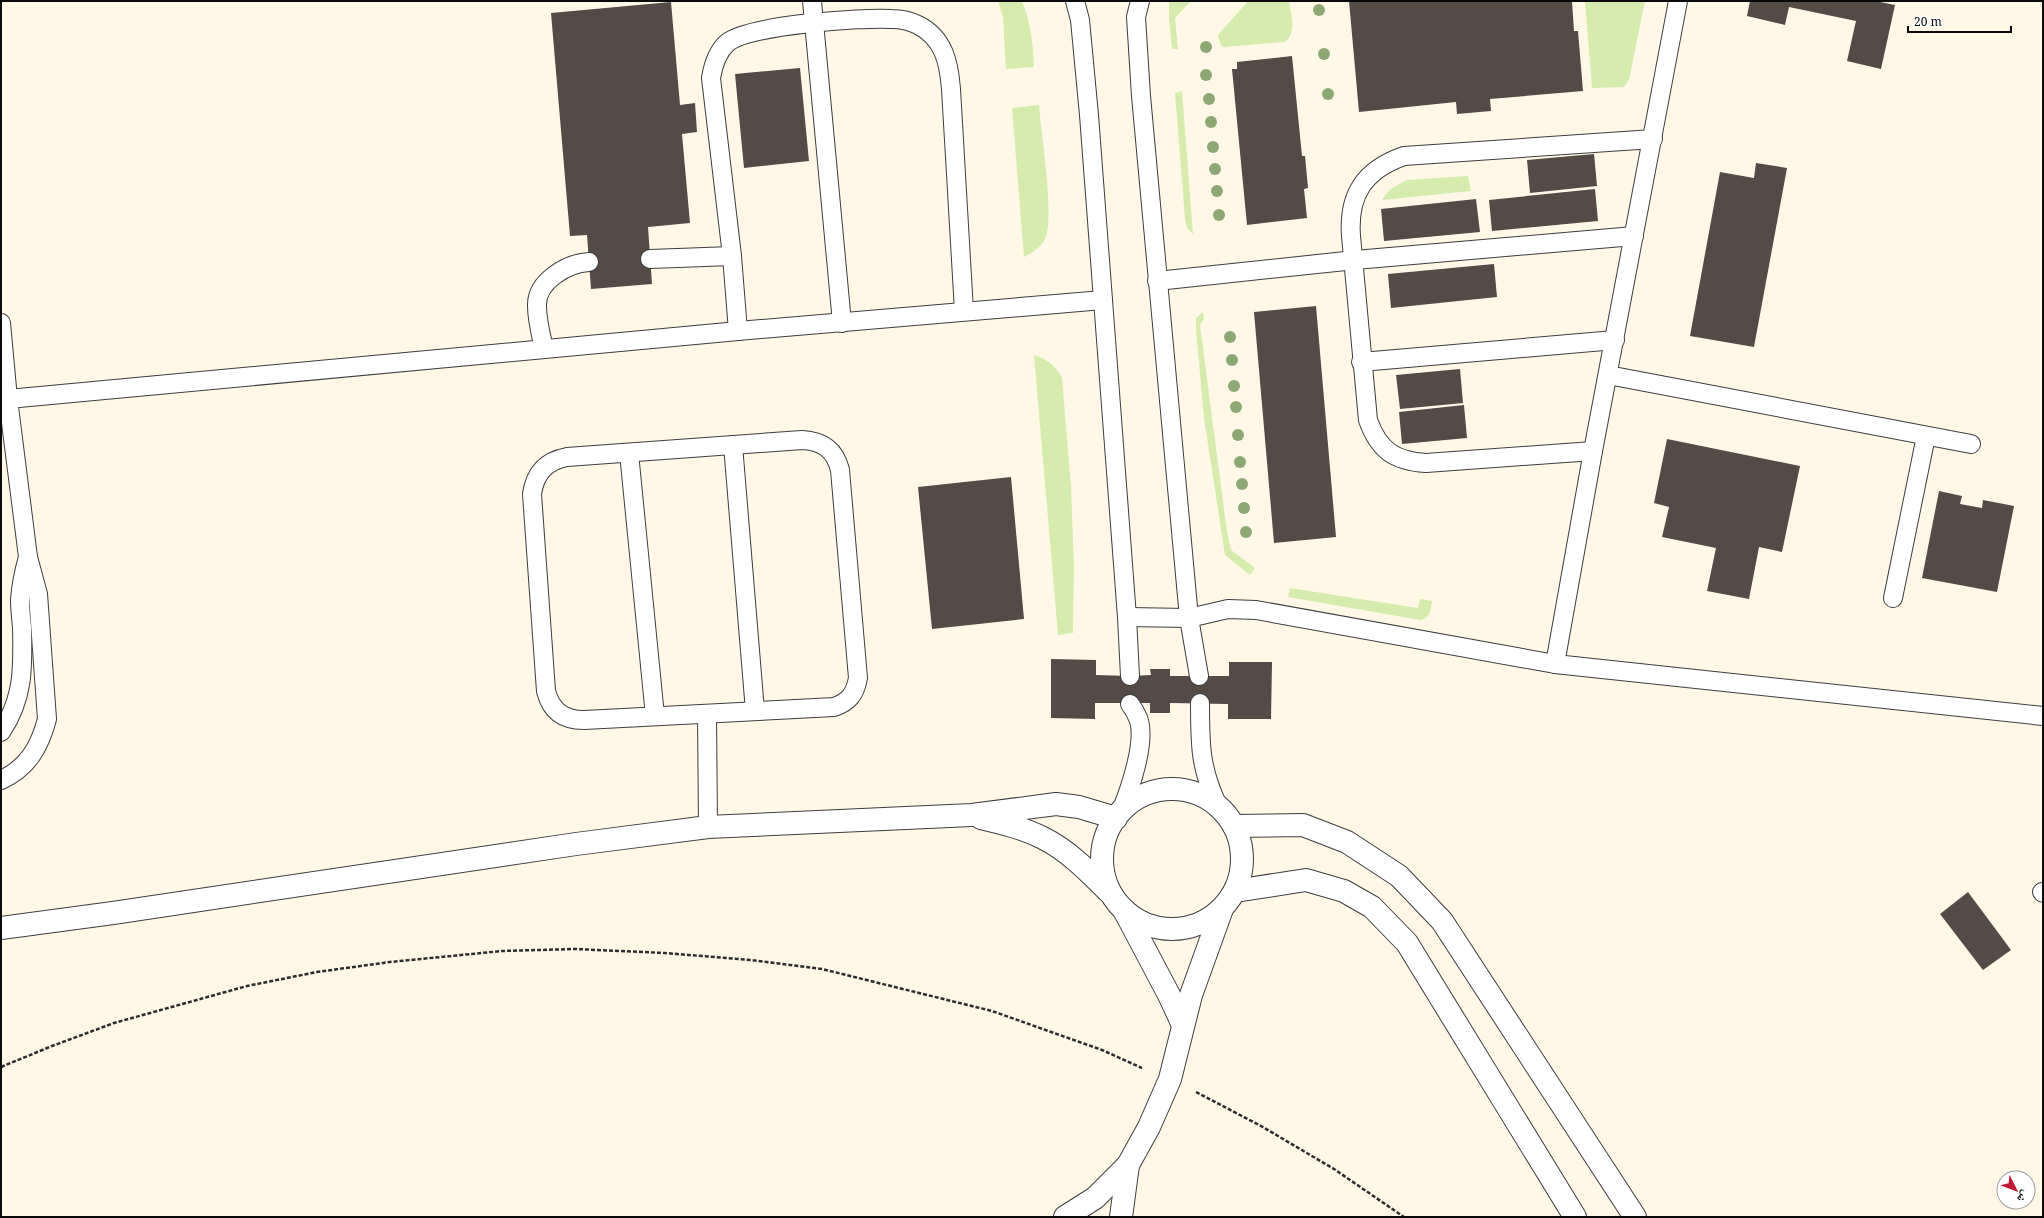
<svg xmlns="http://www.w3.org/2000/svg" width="2044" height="1218" viewBox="0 0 2044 1218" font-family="'Noto Serif','Noto Naskh Arabic',serif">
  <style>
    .green { fill: #d5ecae }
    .building { fill: #544a46 }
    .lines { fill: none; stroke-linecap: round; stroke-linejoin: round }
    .lane-casing { stroke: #3d3d3d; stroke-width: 20 }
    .street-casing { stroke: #3d3d3d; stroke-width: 24 }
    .path { stroke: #2c2c2c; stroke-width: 2.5; stroke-dasharray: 4 2; stroke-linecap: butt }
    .lane { stroke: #fff; stroke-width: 18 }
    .street { stroke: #fff; stroke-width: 22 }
    .tree { fill: #8da875 }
  </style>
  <rect width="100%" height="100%" fill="#fff8e7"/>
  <!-- green -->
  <g class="green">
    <path d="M 998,1 L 1022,1 C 1031,23 1033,44 1034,67 L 1006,69 L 1003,17 Z"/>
    <path d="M 1169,1 L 1191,1 L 1175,18 L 1178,49 L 1172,49 L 1169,18 Z"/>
    <path d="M 1248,1 L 1289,1 C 1291,15 1297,33 1285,42 L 1223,47 L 1220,44 L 1218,35 Z"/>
    <path d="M 1585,1 L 1645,1 L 1629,80 L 1624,87 L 1592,88 Z"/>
    <path d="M 1182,91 L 1193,234 L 1187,228 L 1185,219 L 1175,93 Z"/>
    <path d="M 1039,105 C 1041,134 1055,217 1045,239 C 1040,248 1032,253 1024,257 L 1012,108 Z"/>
    <path d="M 1468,176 L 1471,191 L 1382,200 L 1389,190 L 1407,180 Z"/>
    <path d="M 1203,312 L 1204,319 L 1200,325 L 1227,532 L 1231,550 L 1255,568 L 1250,575 L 1225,555 L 1204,418 L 1196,330 L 1196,318 Z"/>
    <path d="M 1034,355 C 1046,358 1057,367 1062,378 L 1071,487 L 1074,566 L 1073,633 L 1058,635 Z"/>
    <path d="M 1290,588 L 1418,608 L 1420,599 L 1432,601 C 1431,609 1430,619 1420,620 L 1288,597 Z"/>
  </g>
  <!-- building -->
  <g class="building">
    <path d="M 1349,1 L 1572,1 L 1574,31 L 1578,31 L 1583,91 L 1490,99 L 1491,111 L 1457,114 L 1456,102 L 1359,112 Z"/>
    <path d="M 1750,1 L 1875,1 L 1895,5 L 1881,69 L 1847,61 L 1856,21 L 1789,7 L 1785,25 L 1747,16 Z"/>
    <path d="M 671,2 L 680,105 L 695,103 L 697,132 L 682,134 L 690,223 L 648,227 L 652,284 L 591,289 L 587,235 L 570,236 L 551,13 Z"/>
    <path d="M 1292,56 L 1302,156 L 1305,156 L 1308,188 L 1304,189 L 1307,218 L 1247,225 L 1232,69 L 1237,69 L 1237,62 Z"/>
    <path d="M 800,68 L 809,161 L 744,168 L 735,74 Z"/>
    <path d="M 1594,154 L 1597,186 L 1530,193 L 1527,160 Z"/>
    <path d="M 1756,163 L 1787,168 L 1754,347 L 1690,336 L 1720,172 L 1754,178 Z"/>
    <path d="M 1595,189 L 1598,221 L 1492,231 L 1489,200 Z"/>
    <path d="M 1476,199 L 1480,232 L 1384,241 L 1381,209 Z"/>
    <path d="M 1494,264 L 1497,297 L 1391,308 L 1388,274 Z"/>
    <path d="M 1316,306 L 1336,537 L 1274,543 L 1254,312 Z"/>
    <path d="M 1460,369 L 1463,403 L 1400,409 L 1396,375 Z"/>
    <path d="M 1464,405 L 1467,438 L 1402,444 L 1399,412 Z"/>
    <path d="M 1667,439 L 1800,466 L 1782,552 L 1759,547 L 1749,599 L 1707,591 L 1716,548 L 1662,537 L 1669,507 L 1654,503 Z"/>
    <path d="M 1011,477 L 1024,619 L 932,629 L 918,487 Z"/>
    <path d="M 1939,491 L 1962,496 L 1960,504 L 1982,508 L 1983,500 L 2014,506 L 1997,592 L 1922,578 Z"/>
    <path d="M 1051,659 L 1096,660 L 1096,675 L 1130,676 L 1151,675 L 1150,669 L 1170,669 L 1170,676 L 1229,676 L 1229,662 L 1272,662 L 1271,719 L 1228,719 L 1228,704 L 1170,703 L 1170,713 L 1150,713 L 1150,703 L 1095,703 L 1095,719 L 1051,718 Z"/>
    <path d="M 1968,892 L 2011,950 L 1983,970 L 1940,914 Z"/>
  </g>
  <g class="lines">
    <defs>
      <g id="lane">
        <path d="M 812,1 L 842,323"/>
        <path d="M 1075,1 L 1080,20 L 1089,115 L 1127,617 L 1130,676"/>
        <path d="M 1140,1 L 1136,17 L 1141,96 L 1189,618 L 1199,676"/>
        <path d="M 650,259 L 732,256"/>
        <path d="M 1157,281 L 1355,260 L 1634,236"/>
        <path d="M 1,323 L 8,399 L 28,557 L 38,594 L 47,719 C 40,746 28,768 1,780"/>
        <path d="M 738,331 L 732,256 L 711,78 C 713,66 717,52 727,43 C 749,25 861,17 892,19 C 900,19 910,21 918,25 C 944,38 949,63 951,89 L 964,311"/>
        <path d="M 544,349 C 541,335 537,320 537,306 C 536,281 568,263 589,262"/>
        <path d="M 1361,362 L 1615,340"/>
        <path d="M 1608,375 L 1971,444"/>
        <path d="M 8,399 L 738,331 L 1103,300"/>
        <path d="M 802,440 C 823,441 835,450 840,470 L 858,678 C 855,694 849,702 834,707 L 584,720 C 564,720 551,711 546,691 L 532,494 C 535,473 546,461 567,457 Z"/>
        <path d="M 733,445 L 755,711"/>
        <path d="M 1593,451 L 1426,463 C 1395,461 1379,451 1368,420 L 1351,236 C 1348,195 1364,170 1404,156 L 1653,139"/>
        <path d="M 629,453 L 655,716"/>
        <path d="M 1893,598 L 1926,436"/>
        <path d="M 1127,617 L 1189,618 L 1228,609 L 1256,610 L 1555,664 L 2043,716"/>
        <path d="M 1555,664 L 1593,451 L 1678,1"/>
        <path d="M 1200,703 C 1200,745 1200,768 1218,806"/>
        <path d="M 707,714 L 708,827"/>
        <path d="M 1,732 C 24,698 23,667 22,627 C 21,618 20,609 20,600 C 21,585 24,571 28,557"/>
        <path d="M 1121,811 C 1130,789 1147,740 1138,718 C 1136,713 1133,708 1130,704"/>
        <path d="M 2042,892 L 2043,893"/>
      </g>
      <g id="street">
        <circle cx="1172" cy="859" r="70"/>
        <path d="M 981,818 C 1002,823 1023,828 1043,838 C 1069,851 1089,872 1109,892"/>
        <path d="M 1234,826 L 1303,825 L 1347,842 L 1399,876 L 1442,921 L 1635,1217"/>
        <path d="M 1235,891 L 1306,880 L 1344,891 L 1372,907 L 1407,943 L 1575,1217"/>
        <path d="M 1124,910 L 1169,995 L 1183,1025"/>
        <path d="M 1,928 L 113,913 L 576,844 L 708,827 L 972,815 L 1056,804 L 1079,807 L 1116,818"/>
        <path d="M 1065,1217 L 1095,1198 L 1128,1165 L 1149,1127 L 1170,1079 L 1191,995 L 1222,909"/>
        <path d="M 1121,1217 L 1128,1165"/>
      </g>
    </defs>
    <!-- lane casing -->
    <use href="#lane" class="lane-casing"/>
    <!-- street casing -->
    <use href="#street" class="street-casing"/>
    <!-- path -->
    <g class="path">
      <path d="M 1,1067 L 52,1046 L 114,1023 L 247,986 L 317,972 L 390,962 L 502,951 L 575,949 L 665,953 L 750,960 L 822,969 L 992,1011 L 1102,1050 L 1142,1068"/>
      <path d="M 1196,1092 L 1261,1126 L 1334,1169 L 1404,1217"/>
    </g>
    <!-- lane -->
    <use href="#lane" class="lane"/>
    <!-- street -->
    <use href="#street" class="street"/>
  </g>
  <!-- trees -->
  <g class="tree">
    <circle cx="1319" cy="10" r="6"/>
    <circle cx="1206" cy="47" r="6"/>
    <circle cx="1324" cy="54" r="6"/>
    <circle cx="1206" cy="75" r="6"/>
    <circle cx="1328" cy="94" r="6"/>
    <circle cx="1209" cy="99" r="6"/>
    <circle cx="1211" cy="122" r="6"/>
    <circle cx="1213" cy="147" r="6"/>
    <circle cx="1215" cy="169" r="6"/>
    <circle cx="1217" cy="191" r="6"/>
    <circle cx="1219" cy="215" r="6"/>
    <circle cx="1230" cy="337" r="6"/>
    <circle cx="1232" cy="360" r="6"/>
    <circle cx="1234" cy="386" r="6"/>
    <circle cx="1236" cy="407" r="6"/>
    <circle cx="1238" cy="435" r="6"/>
    <circle cx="1240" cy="462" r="6"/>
    <circle cx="1242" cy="484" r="6"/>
    <circle cx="1244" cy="508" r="6"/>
    <circle cx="1246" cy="532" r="6"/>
  </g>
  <!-- border -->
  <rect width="2044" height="1218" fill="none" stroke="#0a0a0a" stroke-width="4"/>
  <!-- north arrow -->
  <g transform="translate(2016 1190) rotate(132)"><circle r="19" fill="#ffffff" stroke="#9d9d9d"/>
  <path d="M0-3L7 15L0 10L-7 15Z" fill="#c41933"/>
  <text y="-6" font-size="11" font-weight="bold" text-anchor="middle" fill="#0a0a0a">ش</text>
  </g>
  <!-- scale -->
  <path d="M1908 26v6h103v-6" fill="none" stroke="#0a0a0a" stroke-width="2"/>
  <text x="1914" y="26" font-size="12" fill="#0a0a0a" stroke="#ffffff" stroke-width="3" paint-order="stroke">20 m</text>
</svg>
